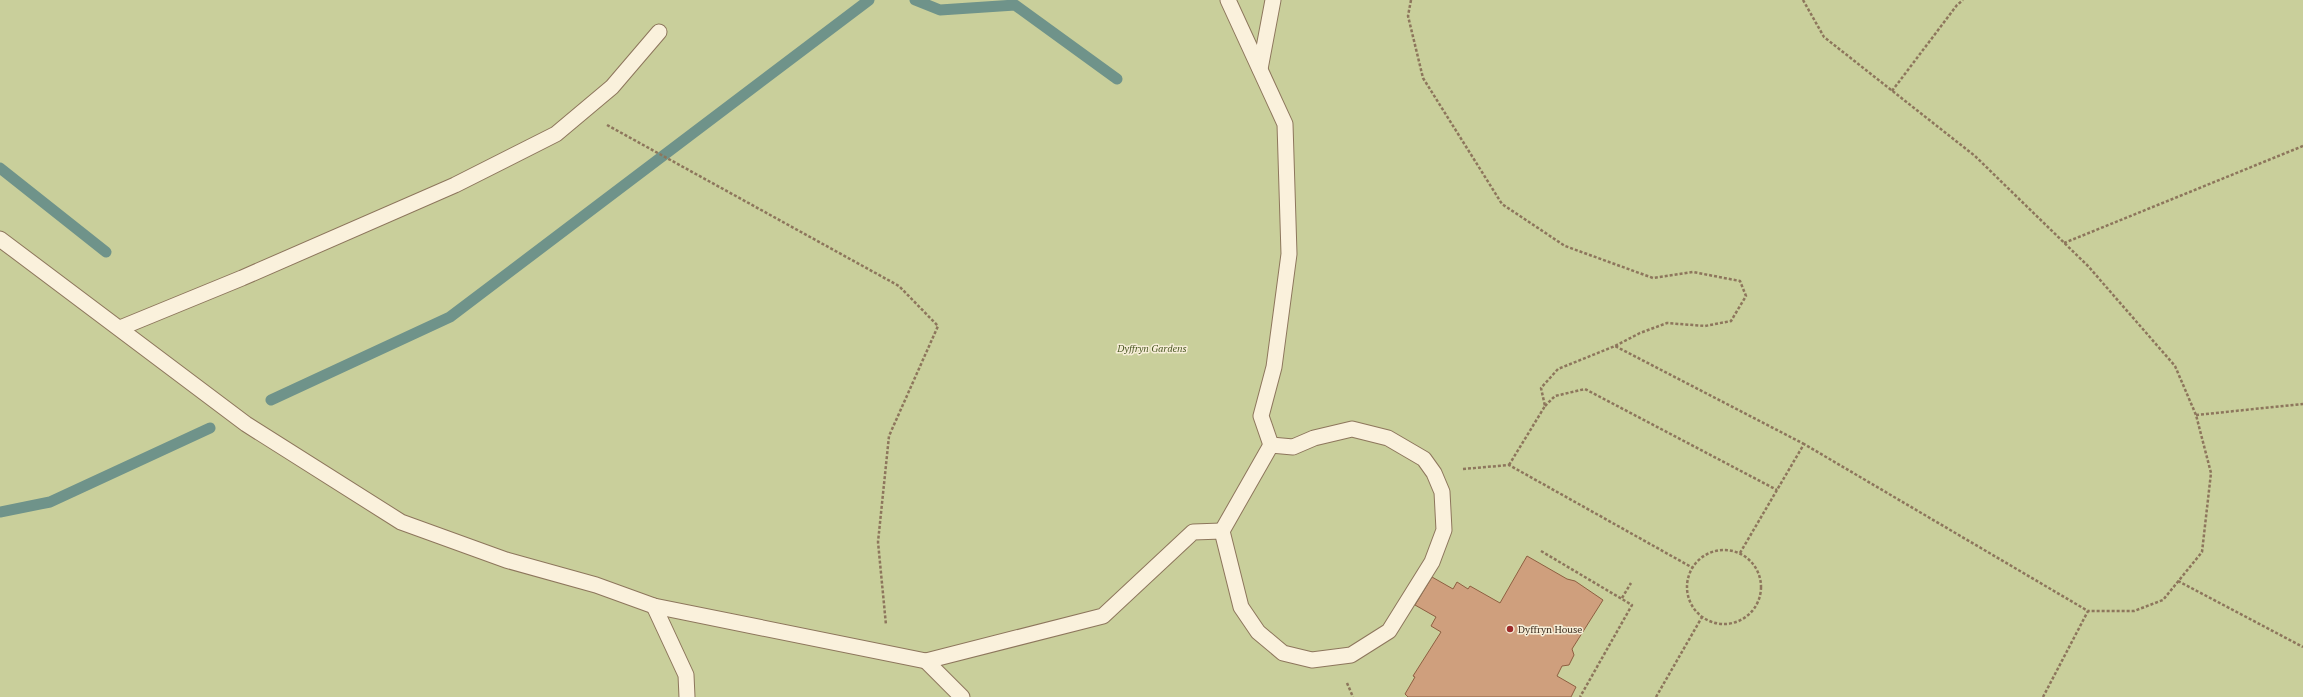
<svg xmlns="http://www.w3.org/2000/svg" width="2303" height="697" viewBox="0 0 2303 697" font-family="'PT Serif',serif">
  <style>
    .green { fill: #c9cf9b }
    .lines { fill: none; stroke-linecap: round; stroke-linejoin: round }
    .stream { stroke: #6f938a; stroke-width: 11 }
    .building { fill: #cf9f7d; stroke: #8d5f41 }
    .service-casing { stroke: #8d765c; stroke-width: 17 }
    .path { stroke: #8d765c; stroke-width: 2.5; stroke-dasharray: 3 2; stroke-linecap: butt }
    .service { stroke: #faf1dc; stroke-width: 15 }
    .poi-dot { fill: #9e2a2b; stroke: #f7eed8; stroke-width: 1.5 }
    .labels { text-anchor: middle; stroke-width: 3; stroke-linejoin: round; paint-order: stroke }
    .park-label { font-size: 10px; font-style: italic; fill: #4d5a26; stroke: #f7eed8 }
    .poi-label { font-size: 10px; fill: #3d2e20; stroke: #f7eed8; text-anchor: start }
  </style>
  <rect width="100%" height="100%" fill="#f0e4c8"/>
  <!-- green -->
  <rect class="green" x="0" y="0" width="2303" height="697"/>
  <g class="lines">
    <!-- stream -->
    <g class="stream">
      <path d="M 915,0 L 940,10 L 1015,5 L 1117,79"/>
      <path d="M 0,168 L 106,252"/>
      <path d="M 271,400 L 450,317 L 869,0"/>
      <path d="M 0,512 L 50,502 L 210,428"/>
    </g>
  </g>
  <!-- building -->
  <path class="building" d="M 1527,556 L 1567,579 L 1575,581 L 1603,600 L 1572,649 L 1574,655 L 1569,665 L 1562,666 L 1557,676 L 1576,687 L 1571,697 L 1408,697 L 1405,694 L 1415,677 L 1413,676 L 1441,632 L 1431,626 L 1436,617 L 1415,605 L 1432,577 L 1453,589 L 1457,582 L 1468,589 L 1470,586 L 1500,603 Z"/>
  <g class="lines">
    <defs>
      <g id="service">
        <path d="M 1228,0 L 1285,124 L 1289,254 L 1274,367 L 1261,416 L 1271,445"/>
        <path d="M 1260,69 L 1273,0"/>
        <path d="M 0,239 L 246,424 L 401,522 L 506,560 L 596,585 L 654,606 L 926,661 L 1103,616 L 1193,532 L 1222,531"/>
        <path d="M 120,328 L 242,278 L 455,185 L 556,134 L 612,87 L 659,32"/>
        <path d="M 1352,429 L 1388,438 L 1424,459 L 1434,473 L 1442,492 L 1444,530 L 1432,562 L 1389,631 L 1351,655 L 1312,660 L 1283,653 L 1258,632 L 1241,607 L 1222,531 L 1271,445 L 1293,447 L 1314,438 Z"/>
        <path d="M 654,606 L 686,675 L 687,697"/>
        <path d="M 926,661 L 962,697"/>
      </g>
    </defs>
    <!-- service casing -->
    <use href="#service" class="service-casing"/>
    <!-- path -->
    <g class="path">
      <path d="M 1411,0 L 1408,16 L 1423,78 L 1502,204 L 1565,246 L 1653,278 L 1693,272 L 1740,281 L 1746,296 L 1731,321 L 1705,326 L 1667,323 L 1640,333 L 1615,346"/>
      <path d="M 1803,0 L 1824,37 L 1975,156 L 2088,266 L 2175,366 L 2196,415 L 2211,473 L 2202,552 L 2163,600 L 2134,611 L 2088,611"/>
      <path d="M 1892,91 L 1957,5 L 1963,0"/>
      <path d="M 607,125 L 899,286 L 938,326 L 889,436 L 878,542 L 886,625"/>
      <path d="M 2064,243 L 2303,146"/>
      <path d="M 1545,406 L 1555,396 L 1585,389 L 1777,490"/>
      <path d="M 2196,415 L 2303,404"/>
      <path d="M 1509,465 L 1545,406 L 1541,388 L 1558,369 L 1615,346 L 1804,444"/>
      <path d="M 1463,469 L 1509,465 L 1693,568"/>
      <circle cx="1724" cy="587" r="37"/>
      <path d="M 1541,551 L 1632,605 L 1580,697"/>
      <path d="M 1740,553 L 1804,444 L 2088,611 L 2043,697"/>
      <path d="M 2178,581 L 2303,647"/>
      <path d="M 1622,598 L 1631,583"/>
      <path d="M 1347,683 L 1353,697"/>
      <path d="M 1656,697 L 1702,617"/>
    </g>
    <!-- service -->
    <use href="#service" class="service"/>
  </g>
  <!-- markers -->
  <circle class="poi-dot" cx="1510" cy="629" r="4"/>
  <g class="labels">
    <!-- park labels -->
    <g class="park-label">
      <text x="1152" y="352">Dyffryn Gardens</text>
    </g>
    <!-- poi labels -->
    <g class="poi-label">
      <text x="1518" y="633">Dyffryn House</text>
    </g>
  </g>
</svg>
